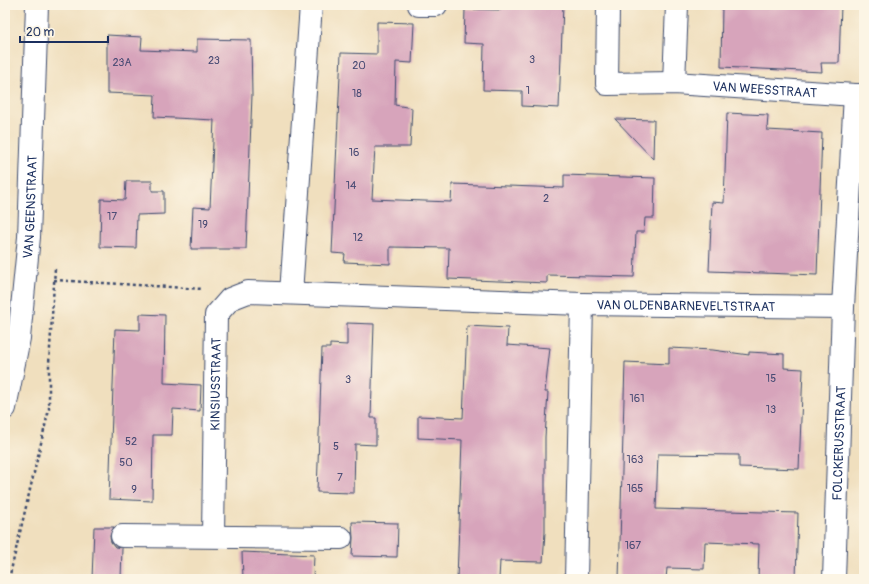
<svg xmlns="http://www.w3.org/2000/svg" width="869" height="584" viewBox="0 0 869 584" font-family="Pangolin,sans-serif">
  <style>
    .building { fill: #d7a4bb }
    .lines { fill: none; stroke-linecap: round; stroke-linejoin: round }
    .minor-casing { stroke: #3b496c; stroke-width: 24 }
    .major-casing { stroke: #3b496c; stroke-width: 24 }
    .path { stroke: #3b496c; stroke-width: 2.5; stroke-dasharray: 3 3; stroke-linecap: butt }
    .minor { stroke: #fff; stroke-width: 22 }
    .major { stroke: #fff; stroke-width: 22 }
    .labels { text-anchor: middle; stroke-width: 4; stroke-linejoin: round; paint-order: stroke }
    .number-label { font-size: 11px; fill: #4a4c75 }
    .street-label { font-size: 13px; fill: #1b2f5e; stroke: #fcf5e5 }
  </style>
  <rect width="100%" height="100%" fill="#fcf5e5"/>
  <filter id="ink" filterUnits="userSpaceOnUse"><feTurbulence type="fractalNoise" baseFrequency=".025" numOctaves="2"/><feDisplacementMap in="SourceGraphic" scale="8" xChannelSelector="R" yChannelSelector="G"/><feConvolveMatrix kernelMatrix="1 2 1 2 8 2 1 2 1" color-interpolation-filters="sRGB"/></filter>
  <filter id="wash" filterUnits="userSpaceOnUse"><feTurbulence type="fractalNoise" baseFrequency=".012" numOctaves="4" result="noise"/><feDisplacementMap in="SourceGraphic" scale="16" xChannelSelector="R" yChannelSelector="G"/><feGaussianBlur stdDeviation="0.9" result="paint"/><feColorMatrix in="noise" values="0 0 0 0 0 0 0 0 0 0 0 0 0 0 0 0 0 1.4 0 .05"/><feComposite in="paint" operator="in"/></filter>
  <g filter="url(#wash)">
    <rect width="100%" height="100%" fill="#f0dfbe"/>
    <g id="blocks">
      <!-- building -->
      <g class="building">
        <path d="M 501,5 L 563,5 L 559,108 L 522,106 L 522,91 L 483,90 L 484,44 L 464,43 L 465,9 L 501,10 Z"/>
        <path d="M 722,5 L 841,5 L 839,63 L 821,63 L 822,72 L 721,67 Z"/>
        <path d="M 377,22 L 414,23 L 412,63 L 396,62 L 395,105 L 412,108 L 410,147 L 375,147 L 372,199 L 451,202 L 452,184 L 564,188 L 564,175 L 655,178 L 654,218 L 645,218 L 644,232 L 636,232 L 634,277 L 547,275 L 547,283 L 448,279 L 449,248 L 390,247 L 390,264 L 344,262 L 345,254 L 332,253 L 341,53 L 377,54 Z"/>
        <path d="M 107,35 L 142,37 L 141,50 L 197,52 L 197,39 L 251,40 L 252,95 L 246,249 L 191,249 L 193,207 L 210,208 L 214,120 L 154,117 L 155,95 L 107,93 Z"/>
        <path d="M 727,113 L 768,115 L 767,130 L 822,133 L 817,275 L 709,271 L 712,202 L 724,203 Z"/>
        <path d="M 615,119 L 654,120 L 653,159 Z"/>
        <path d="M 126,181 L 152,181 L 152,191 L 164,191 L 164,214 L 137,215 L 136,248 L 100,247 L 101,199 L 125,200 Z"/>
        <path d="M 140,314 L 165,315 L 164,383 L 201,385 L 200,411 L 173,409 L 172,435 L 153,435 L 152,501 L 109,499 L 115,329 L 140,330 Z"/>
        <path d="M 347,323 L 374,324 L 371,418 L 376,418 L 376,445 L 355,444 L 354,493 L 317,492 L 322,348 L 330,348 L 330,344 L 347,345 Z"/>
        <path d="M 467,326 L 508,328 L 507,345 L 550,348 L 545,392 L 548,392 L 545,437 L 545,532 L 543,562 L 500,561 L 499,579 L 457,579 L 462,440 L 418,438 L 418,416 L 463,418 Z"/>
        <path d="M 669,348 L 713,350 L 749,355 L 749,352 L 784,354 L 784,368 L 803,369 L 799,469 L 739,467 L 739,455 L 658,454 L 656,509 L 798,513 L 796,579 L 758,579 L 759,544 L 705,542 L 704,569 L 667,568 L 666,579 L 619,579 L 625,362 L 669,364 Z"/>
        <path d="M 352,522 L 398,523 L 397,557 L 352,556 L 353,538 Z"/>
        <path d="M 94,527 L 114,527 L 110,536 L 111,542 L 115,547 L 122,548 L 121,579 L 92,579 Z"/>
        <path d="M 242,552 L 314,555 L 313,579 L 243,579 Z"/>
      </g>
    </g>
  </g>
  <g filter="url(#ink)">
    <use href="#blocks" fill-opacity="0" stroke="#3b496c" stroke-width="1"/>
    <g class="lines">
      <defs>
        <g id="minor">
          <path d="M 419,5 L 436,5"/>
          <path id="s1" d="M 608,5 L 607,84 L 674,83 L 855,95"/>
          <path d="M 674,83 L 677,5"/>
          <path d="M 291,293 L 311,5"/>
          <path d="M 122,536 L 341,538"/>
          <path id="s2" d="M 213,536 L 216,315 L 230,299 L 248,292 L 582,304"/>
          <path id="s3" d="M 576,579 L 582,304 L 843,307 L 855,95 L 864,95"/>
          <path id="s4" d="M 834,579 L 843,307"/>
        </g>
        <g id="major">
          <path id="s5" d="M 5,408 L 19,338 L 29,237 L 37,5"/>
        </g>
      </defs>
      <!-- minor casing -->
      <use href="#minor" class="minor-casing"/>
      <!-- major casing -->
      <use href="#major" class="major-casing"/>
      <!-- path -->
      <g class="path">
        <path d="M 54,280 L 203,289"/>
        <path d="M 9,579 L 49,409 L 49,364 L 55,268"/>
      </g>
      <!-- minor -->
      <use href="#minor" class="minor"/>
      <!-- major -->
      <use href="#major" class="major"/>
    </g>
  </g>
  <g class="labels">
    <!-- number labels -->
    <g class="number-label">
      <text x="532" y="63">3</text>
      <text x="214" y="64">23</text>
      <text x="122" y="66">23A</text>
      <text x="359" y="69">20</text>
      <text x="528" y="94">1</text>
      <text x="357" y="97">18</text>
      <text x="354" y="156">16</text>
      <text x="351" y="189">14</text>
      <text x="546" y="202">2</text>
      <text x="112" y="220">17</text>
      <text x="203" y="228">19</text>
      <text x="358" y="241">12</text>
      <text x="771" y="382">15</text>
      <text x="348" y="383">3</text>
      <text x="637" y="402">161</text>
      <text x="771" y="413">13</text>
      <text x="131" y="445">52</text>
      <text x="336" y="450">5</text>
      <text x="635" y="463">163</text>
      <text x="126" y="466">50</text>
      <text x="340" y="481">7</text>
      <text x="635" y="492">165</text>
      <text x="134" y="493">9</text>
      <text x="633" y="549">167</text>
    </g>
    <!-- street labels -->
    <g class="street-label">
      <text dy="5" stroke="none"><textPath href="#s1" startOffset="237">VAN WEESSTRAAT</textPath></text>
      <text dy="5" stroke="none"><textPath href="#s5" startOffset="203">VAN GEENSTRAAT</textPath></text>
      <text dy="5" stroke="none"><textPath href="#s3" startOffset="379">VAN OLDENBARNEVELTSTRAAT</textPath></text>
      <text dy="5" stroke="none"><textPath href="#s2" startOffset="152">KINSIUSSTRAAT</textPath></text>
      <text dy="5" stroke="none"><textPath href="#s4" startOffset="136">FOLCKERUSSTRAAT</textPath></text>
    </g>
  </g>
  <!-- margin -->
  <rect width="869" height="584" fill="none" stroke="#fcf5e5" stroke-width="20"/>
  <!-- scale -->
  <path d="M20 36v6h88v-6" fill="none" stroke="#1b2f5e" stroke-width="2"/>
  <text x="26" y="36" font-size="12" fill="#1b2f5e" stroke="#fcf5e5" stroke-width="3" paint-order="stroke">20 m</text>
</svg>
